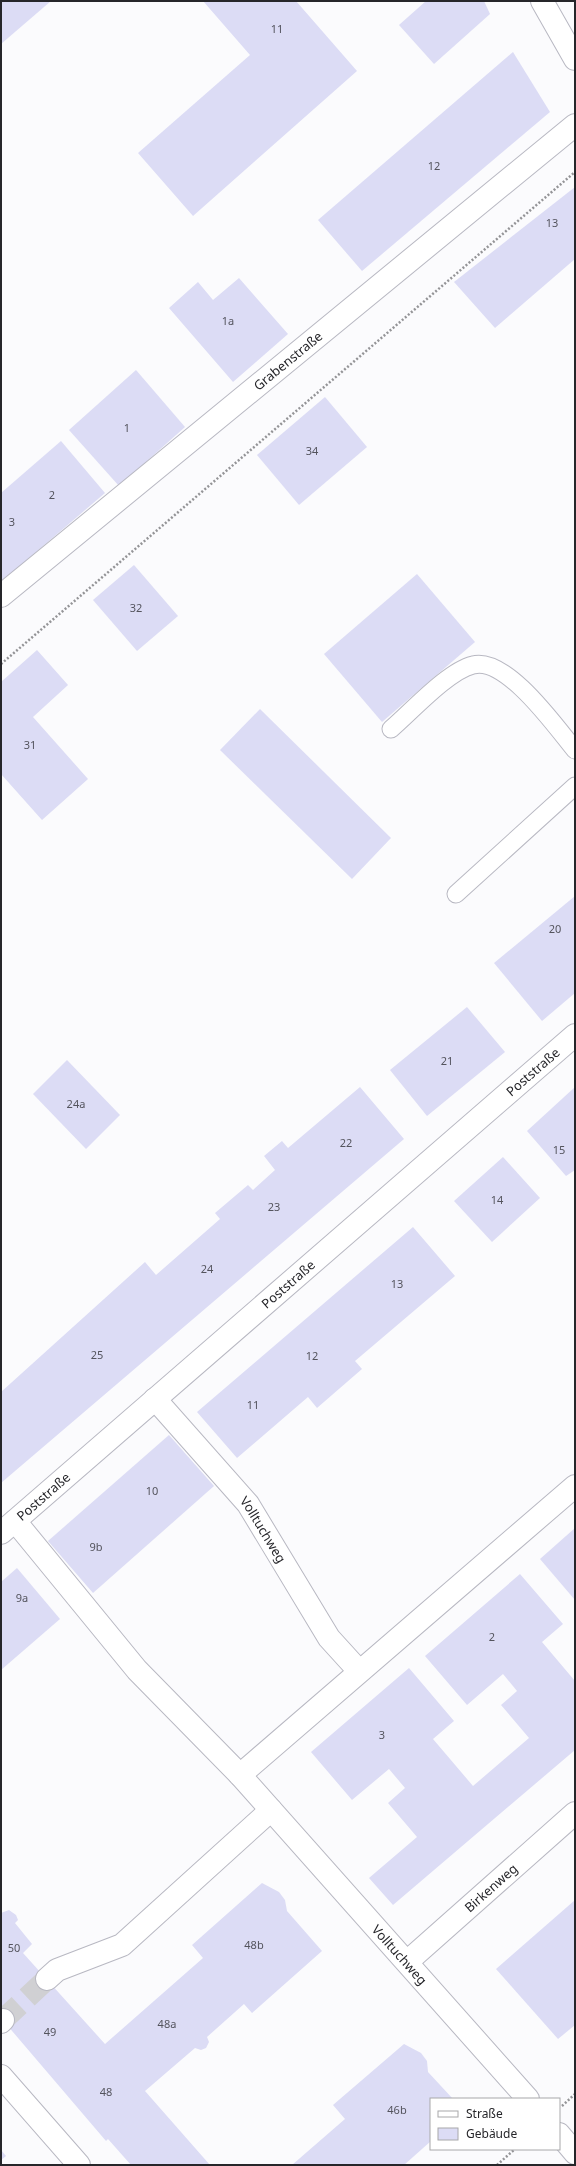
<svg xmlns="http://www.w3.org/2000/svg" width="576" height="2166" viewBox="0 0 576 2166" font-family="'Noto Sans',sans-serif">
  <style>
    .building { fill: #dcdcf5 }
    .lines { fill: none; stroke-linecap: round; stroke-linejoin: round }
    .minor-tunnel { stroke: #d0d0d3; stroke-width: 22; stroke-dasharray: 22 11; stroke-linecap: butt }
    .service-casing { stroke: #b8b8c2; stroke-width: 19 }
    .minor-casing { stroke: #b8b8c2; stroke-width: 24 }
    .secondary-casing { stroke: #b8b8c2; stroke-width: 24 }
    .path { stroke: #949497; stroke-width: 2.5; stroke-dasharray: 2 2; stroke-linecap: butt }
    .service { stroke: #fff; stroke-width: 17 }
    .minor { stroke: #fff; stroke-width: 22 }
    .secondary { stroke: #fff; stroke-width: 22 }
    .labels { text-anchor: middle; stroke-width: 3; stroke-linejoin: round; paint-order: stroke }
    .number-label { font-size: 11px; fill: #54545d }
    .street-label { font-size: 13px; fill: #26262a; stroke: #fff }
  </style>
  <rect width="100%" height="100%" fill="#fbfbfd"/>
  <!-- building -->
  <g class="building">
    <path d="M 1,1 L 51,1 L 1,44 Z"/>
    <path d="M 203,1 L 296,1 L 357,71 L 193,216 L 138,153 L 250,55 Z"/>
    <path d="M 426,1 L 484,1 L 490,14 L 434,64 L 399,25 Z"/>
    <path d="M 513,52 L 550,112 L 362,271 L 318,220 Z"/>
    <path d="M 575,187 L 575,259 L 495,328 L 454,282 Z"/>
    <path d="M 239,278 L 288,334 L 233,382 L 169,308 L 198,282 L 213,300 Z"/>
    <path d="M 136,370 L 185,427 L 119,486 L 69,430 Z"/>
    <path d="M 325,397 L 367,447 L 299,505 L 257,455 Z"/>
    <path d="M 61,441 L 105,493 L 1,582 L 1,493 Z"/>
    <path d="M 134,565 L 178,616 L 137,651 L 93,600 Z"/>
    <path d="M 417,574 L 475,642 L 382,722 L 324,654 Z"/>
    <path d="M 37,650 L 68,685 L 33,717 L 88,779 L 42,820 L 1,774 L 1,682 Z"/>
    <path d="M 260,709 L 391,838 L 352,879 L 220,750 Z"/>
    <path d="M 575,896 L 575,993 L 542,1021 L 494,963 Z"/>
    <path d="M 467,1007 L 505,1052 L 427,1116 L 390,1070 Z"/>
    <path d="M 67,1060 L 120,1115 L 86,1149 L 33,1094 Z"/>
    <path d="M 360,1087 L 404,1139 L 1,1483 L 1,1392 L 145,1262 L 156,1275 L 220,1219 L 215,1213 L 248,1185 L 253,1190 L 275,1170 L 264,1156 L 282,1141 L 288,1148 Z"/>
    <path d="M 575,1087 L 575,1170 L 566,1176 L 527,1131 Z"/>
    <path d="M 503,1157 L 540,1198 L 492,1242 L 454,1201 Z"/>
    <path d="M 413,1227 L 455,1276 L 355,1361 L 362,1369 L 317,1408 L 308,1397 L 237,1458 L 197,1412 Z"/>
    <path d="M 169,1435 L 214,1486 L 93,1593 L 48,1541 Z"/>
    <path d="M 575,1528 L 575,1600 L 540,1559 Z"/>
    <path d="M 17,1568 L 60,1619 L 1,1670 L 1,1582 Z"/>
    <path d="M 520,1574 L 563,1624 L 542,1642 L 575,1681 L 575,1750 L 393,1905 L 369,1878 L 417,1837 L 388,1803 L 405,1788 L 389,1769 L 352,1800 L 311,1752 L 409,1668 L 454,1721 L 433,1739 L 473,1786 L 529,1738 L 501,1705 L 517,1691 L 503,1674 L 467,1705 L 425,1656 Z"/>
    <path d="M 262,1883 L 279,1892 L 285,1900 L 287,1911 L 322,1951 L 252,2013 L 244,2004 L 207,2037 L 209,2042 L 206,2048 L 201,2050 L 195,2048 L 145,2091 L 210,2165 L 131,2165 L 108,2139 L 106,2141 L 1,2018 L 1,1913 L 9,1910 L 16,1915 L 18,1920 L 15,1923 L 32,1944 L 23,1953 L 105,2044 L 203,1958 L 192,1945 Z"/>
    <path d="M 575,1900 L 575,2025 L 558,2039 L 496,1969 Z"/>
    <path d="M 404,2044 L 421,2053 L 427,2061 L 428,2072 L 453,2099 L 431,2099 L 431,2141 L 404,2165 L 292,2165 L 345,2119 L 333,2105 Z"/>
    <path d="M 1,2150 L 6,2156 L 1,2160 Z"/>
  </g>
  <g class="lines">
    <!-- minor-tunnel -->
    <path class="minor-tunnel" d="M 3,2020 L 47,1979"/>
    <defs>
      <g id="service">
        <path d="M 391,729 C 411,712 448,671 473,665 C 506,656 556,727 575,750"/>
        <path d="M 456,894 L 575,786"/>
      </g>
      <g id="minor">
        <path id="s1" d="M 1,596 L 575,125"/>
        <path id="s2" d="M 155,1399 L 248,1504 L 329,1638 L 359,1671"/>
        <path id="s3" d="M 15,1521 L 137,1670 L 240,1775 L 528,2099"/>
        <path id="s4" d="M 1,1533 L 575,1035"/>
        <path d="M 240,1775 L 575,1486"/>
        <path id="s5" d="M 407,1962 L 575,1813"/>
        <path d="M 47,1979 L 57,1970 L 122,1945 L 271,1810"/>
        <path d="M 1,2022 L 3,2020"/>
        <path d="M 1,2076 L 79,2165"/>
        <path d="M 559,2134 L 575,2153"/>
      </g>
      <path id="secondary" d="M 542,1 L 575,59"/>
    </defs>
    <!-- service casing -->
    <use href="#service" class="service-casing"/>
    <!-- minor casing -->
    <use href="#minor" class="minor-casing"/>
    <!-- secondary casing -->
    <use href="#secondary" class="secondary-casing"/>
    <!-- path -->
    <g class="path">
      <path d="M 1,664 L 575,172"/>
      <path d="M 562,2106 L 575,2094"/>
      <path d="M 497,2165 L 515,2149"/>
    </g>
    <!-- service -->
    <use href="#service" class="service"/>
    <!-- minor -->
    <use href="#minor" class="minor"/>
    <!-- secondary -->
    <use href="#secondary" class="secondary"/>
  </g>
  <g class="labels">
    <!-- number labels -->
    <g class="number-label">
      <text x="277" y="33">11</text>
      <text x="434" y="170">12</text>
      <text x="552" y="227">13</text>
      <text x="228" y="325">1a</text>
      <text x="127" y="432">1</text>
      <text x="312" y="455">34</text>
      <text x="52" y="499">2</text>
      <text x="12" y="526">3</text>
      <text x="136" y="612">32</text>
      <text x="30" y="749">31</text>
      <text x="555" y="933">20</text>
      <text x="447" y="1065">21</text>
      <text x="76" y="1108">24a</text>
      <text x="346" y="1147">22</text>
      <text x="559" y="1154">15</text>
      <text x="497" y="1204">14</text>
      <text x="274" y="1211">23</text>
      <text x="207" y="1273">24</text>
      <text x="397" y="1288">13</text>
      <text x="97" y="1359">25</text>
      <text x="312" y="1360">12</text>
      <text x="253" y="1409">11</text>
      <text x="152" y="1495">10</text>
      <text x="96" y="1551">9b</text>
      <text x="22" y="1602">9a</text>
      <text x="492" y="1641">2</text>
      <text x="382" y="1739">3</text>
      <text x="254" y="1949">48b</text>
      <text x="14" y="1952">50</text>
      <text x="167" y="2028">48a</text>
      <text x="50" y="2036">49</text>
      <text x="106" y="2096">48</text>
      <text x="397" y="2114">46b</text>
    </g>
    <!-- street labels -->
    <g class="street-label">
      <text dy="5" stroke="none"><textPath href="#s1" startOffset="371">Grabenstraße</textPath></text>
      <text dy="5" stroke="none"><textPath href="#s4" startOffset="704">Poststraße</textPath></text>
      <text dy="5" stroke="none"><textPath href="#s4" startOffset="380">Poststraße</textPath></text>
      <text dy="5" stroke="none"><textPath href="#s4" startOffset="56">Poststraße</textPath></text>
      <text dy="5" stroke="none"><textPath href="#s2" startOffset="170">Volltuchweg</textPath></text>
      <text dy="5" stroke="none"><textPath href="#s5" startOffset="112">Birkenweg</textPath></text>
      <text dy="5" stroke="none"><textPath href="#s3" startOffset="580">Volltuchweg</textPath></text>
    </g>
  </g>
  <!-- border -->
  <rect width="576" height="2166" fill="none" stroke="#26262a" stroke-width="4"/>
  <!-- legend -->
  <rect x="430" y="2098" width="130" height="52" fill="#ffffff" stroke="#a8a8aa"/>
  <rect x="438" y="2111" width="20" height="6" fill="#ffffff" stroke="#a8a8aa"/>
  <text x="466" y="2118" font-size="12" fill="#26262a">Straße</text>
  <rect x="438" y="2128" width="20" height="12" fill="#dcdcf5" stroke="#a8a8aa"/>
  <text x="466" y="2138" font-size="12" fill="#26262a">Gebäude</text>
</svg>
